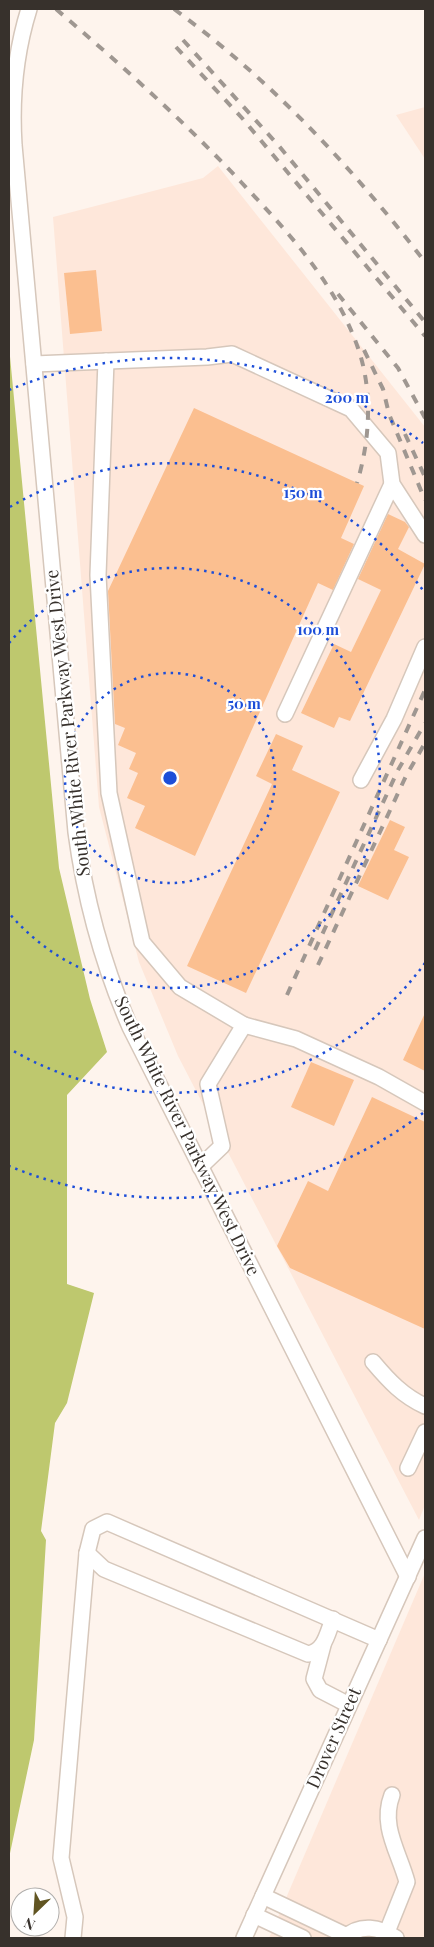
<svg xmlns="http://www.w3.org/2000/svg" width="434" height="1947" viewBox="0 0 434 1947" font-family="'Playfair Display',serif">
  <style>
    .industrial { fill: #fee7da }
    .forest { fill: #bec86e }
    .building { fill: #fbbf90 }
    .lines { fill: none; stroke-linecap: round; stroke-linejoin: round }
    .minor-casing { stroke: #d6c7bb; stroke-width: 18 }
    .minor { stroke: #fff; stroke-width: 15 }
    .rail { stroke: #9f9791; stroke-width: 4; stroke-dasharray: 9 9; stroke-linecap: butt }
    .ring { fill: none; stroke: #1d4ed8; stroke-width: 2.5; stroke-dasharray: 2.5 5 }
    .labels { text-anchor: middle; stroke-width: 4.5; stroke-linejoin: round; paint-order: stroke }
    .street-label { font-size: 18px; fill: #37312c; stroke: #fff }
    .centre { fill: #1d4ed8; stroke: #fff; stroke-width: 2.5 }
    .ring-label { font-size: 15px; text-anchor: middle; font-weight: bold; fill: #1d4ed8; stroke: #fff; stroke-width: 4.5; stroke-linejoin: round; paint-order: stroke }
  </style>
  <rect width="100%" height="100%" fill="#fef4ed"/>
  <!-- industrial -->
  <g class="industrial">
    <path d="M 425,107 L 425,159 L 396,115 Z"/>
    <path d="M 218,166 L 425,427 L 425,1505 L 419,1520 L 178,1056 L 139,962 L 99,807 L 53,217 L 203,178 Z"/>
    <path d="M 425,1573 L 425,1938 L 269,1938 Z"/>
  </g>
  <!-- forest -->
  <path class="forest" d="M 9,346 L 59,868 L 90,999 L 107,1052 L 67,1095 L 67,1284 L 94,1293 L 67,1403 L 55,1423 L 41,1531 L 46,1540 L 34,1740 L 9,1858 Z"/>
  <!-- building -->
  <g class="building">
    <path d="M 96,270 L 102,331 L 70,334 L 64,273 Z"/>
    <path d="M 194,408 L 364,486 L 341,538 L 354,544 L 333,590 L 318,583 L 195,856 L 135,828 L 145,806 L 127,798 L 138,773 L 129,769 L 136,753 L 118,745 L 125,728 L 115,724 L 108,591 Z"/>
    <path d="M 388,514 L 405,522 L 409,527 L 398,549 L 425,564 L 350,721 L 339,717 L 334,728 L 301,713 L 334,644 L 351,652 L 381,590 L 358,579 Z"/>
    <path d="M 276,734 L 303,746 L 292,770 L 340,792 L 246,993 L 187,966 L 272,784 L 256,776 Z"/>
    <path d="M 390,820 L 405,827 L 394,850 L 409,857 L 388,900 L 358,886 Z"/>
    <path d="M 425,1013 L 425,1071 L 403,1060 Z"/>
    <path d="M 311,1062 L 354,1080 L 334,1126 L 291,1107 Z"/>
    <path d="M 372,1097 L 425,1122 L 425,1329 L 290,1268 L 277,1246 L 308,1181 L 328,1191 Z"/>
  </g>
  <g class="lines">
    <defs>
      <g id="minor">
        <path d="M 29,9 C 15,54 11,98 14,145 L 76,832 C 85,899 103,965 130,1027 L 408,1577"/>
        <path d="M 106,361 L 98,575 L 109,793 L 142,942 L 180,987 L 244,1025 L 208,1084 L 222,1146 L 200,1167"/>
        <path d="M 34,364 L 207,357 L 232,354 L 351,409 L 388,453 L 392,484 L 425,535"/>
        <path d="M 285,714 L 392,484"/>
        <path d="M 361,780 L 394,719 L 425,647"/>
        <path d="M 244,1025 L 296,1039 L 379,1077 L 425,1103"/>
        <path d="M 373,1362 C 389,1381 403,1396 425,1406"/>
        <path d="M 408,1468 L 425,1432"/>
        <path d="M 87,1553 L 104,1569 L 308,1654 C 325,1651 327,1634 333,1619"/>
        <path d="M 323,1645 L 314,1679 L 320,1690 L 349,1705"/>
        <path d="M 263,1896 L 347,1936"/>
        <path d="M 254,1915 L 303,1938"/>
        <path d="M 387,1932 L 407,1882 C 399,1852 380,1826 392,1795"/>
        <path d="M 73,1938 L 75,1917 L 61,1858 L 87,1553 L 93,1529 L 107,1522 L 379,1640"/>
        <path d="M 244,1938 L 425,1538"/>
        <path d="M 344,1938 C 360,1923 380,1927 396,1938"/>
      </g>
    </defs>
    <!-- minor casing -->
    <use href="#minor" class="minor-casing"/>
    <!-- minor -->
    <use href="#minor" class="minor"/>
    <!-- rail -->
    <g class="rail">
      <path d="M 56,9 C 120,64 183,120 241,182 C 288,232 335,282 358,348 C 373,391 370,440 357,483"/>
      <path d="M 174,9 C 272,81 351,166 425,262"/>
      <path d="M 183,40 L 279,146 L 425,322"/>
      <path d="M 176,47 L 242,118 L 425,336"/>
      <path d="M 338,294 L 398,368 L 425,418"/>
      <path d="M 364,350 L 383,389 L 389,414 L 425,500"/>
      <path d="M 405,434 L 425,477"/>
      <path d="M 315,950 L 398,770 L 425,723"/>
      <path d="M 318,965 L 406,776 L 425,743"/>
      <path d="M 287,995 L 425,690"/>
    </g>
  </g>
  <!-- distance rings -->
  <g class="ring">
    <circle cx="170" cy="778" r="105"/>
    <path d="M9 643A210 210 0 1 1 9 913"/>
    <path d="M425 963A315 315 0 0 1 10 1049M10 507A315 315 0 0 1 425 593"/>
    <path d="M423 1113A420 420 0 0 1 9 1166M9 390A420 420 0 0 1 423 443"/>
  </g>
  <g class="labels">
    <!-- street labels -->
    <g class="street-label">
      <text transform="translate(68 723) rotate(-96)" y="6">South White River Parkway West Drive</text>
      <text transform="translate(187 1136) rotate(64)" y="6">South White River Parkway West Drive</text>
      <text transform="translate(334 1738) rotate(-66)" y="6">Drover Street</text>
    </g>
  </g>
  <circle cx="170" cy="778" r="8" class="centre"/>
  <g class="ring-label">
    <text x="347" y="403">200 m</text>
    <text x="303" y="498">150 m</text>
    <text x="318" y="635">100 m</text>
    <text x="244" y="709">50 m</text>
  </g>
  <!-- border -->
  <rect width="434" height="1947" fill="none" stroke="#37312c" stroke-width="20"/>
  <!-- north arrow -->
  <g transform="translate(35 1912) rotate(205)"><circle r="24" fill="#ffffff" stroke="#afadab"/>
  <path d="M0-4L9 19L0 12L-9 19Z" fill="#615522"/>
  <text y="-8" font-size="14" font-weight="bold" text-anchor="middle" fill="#37312c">N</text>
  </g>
</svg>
